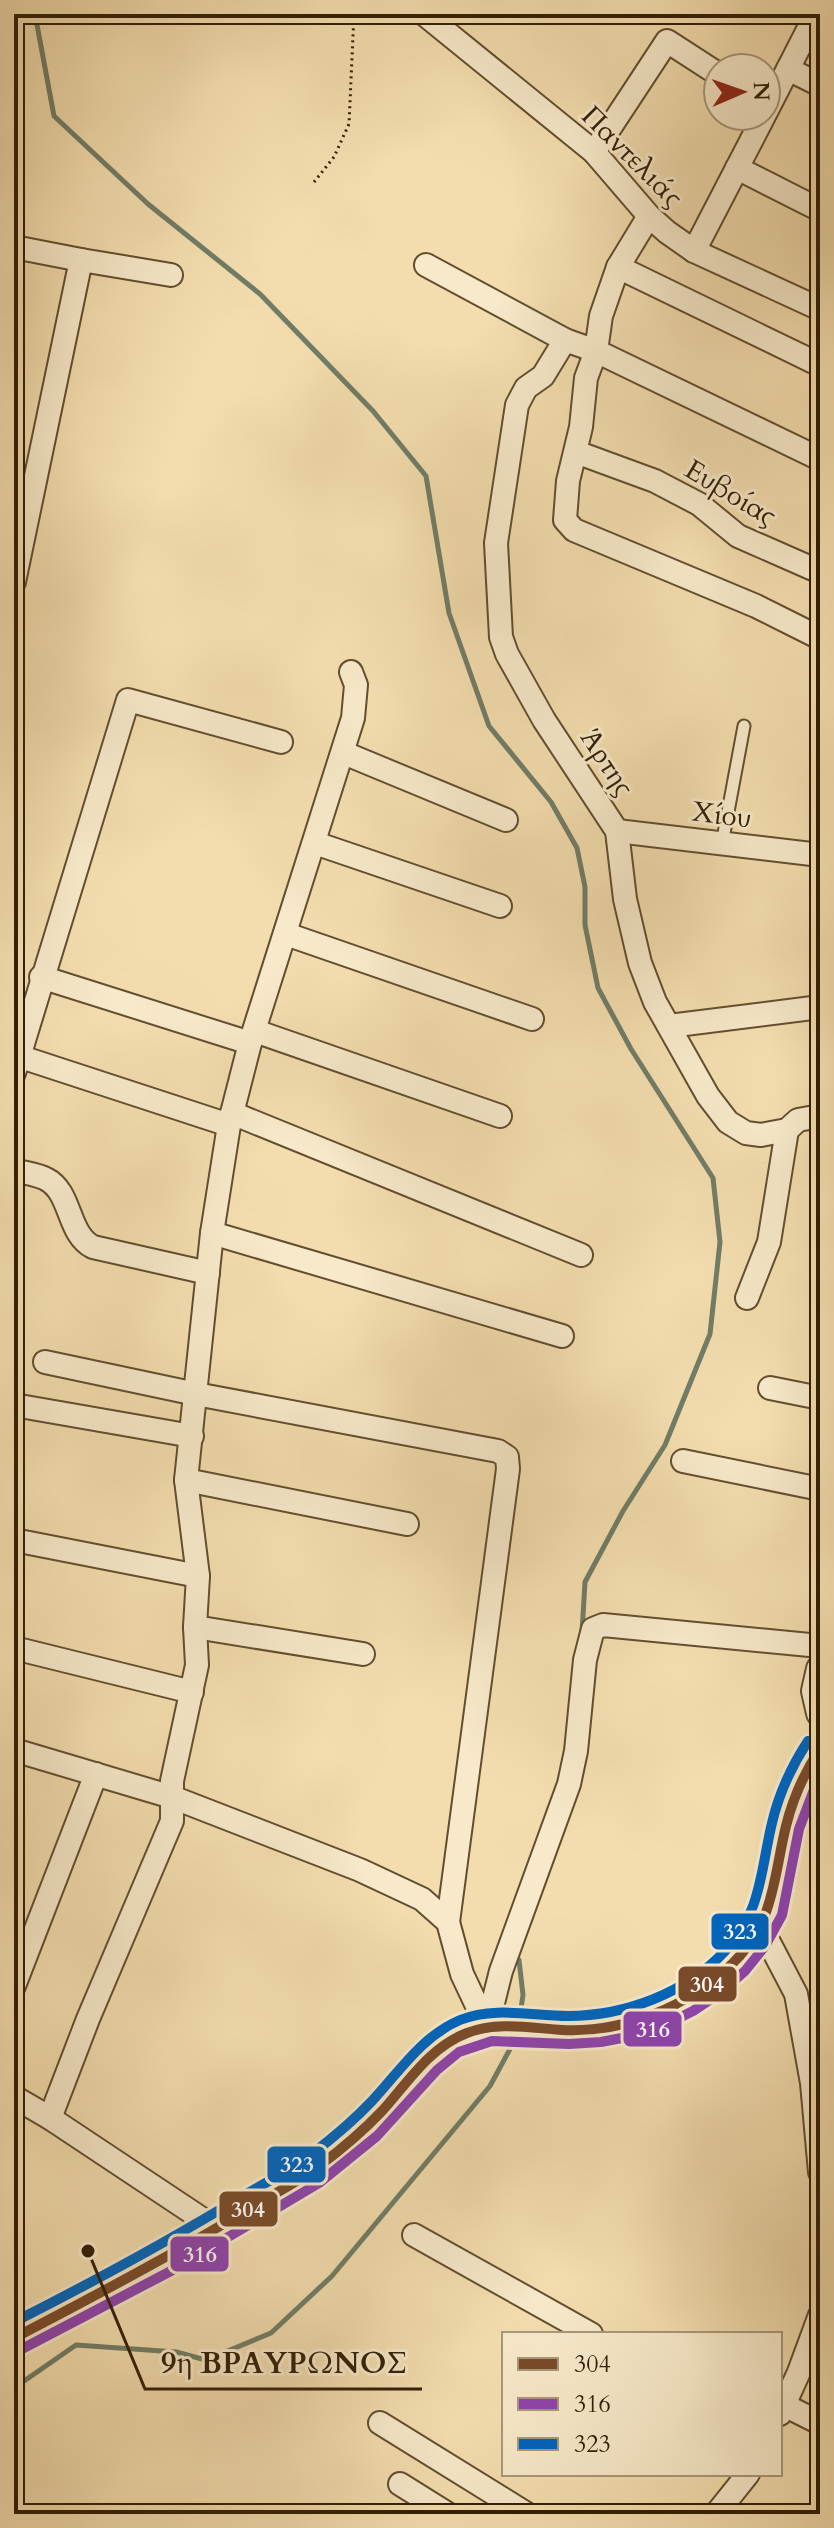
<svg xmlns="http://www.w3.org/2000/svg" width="834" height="2528" viewBox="0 0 834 2528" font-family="Cardo,serif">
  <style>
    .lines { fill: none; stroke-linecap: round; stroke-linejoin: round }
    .stream { stroke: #717d67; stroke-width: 5 }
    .service-casing { stroke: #624e2f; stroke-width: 15 }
    .minor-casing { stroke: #624e2f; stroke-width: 26 }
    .tertiary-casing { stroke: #624e2f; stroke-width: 30 }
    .secondary-casing { stroke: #321f05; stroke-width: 34 }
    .path { stroke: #321f05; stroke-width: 3; stroke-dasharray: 2 4; stroke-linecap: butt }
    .service { stroke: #f7e9ca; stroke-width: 11 }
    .minor { stroke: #f7e9ca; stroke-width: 22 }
    .tertiary { stroke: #f7e9ca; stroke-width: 26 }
    .secondary { stroke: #f7e9ca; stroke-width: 30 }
    .bus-1-casing { stroke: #f7e9ca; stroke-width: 16 }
    .bus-2-casing { stroke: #f7e9ca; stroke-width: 16 }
    .bus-3-casing { stroke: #f7e9ca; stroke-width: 16 }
    .bus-1 { stroke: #7a4b2a; stroke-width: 10 }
    .bus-2 { stroke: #8e44ad; stroke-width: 10 }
    .bus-3 { stroke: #0065bd; stroke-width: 10 }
    .labels { text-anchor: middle; stroke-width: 6; stroke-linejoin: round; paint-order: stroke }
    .street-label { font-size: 28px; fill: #321f05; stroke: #f7e9ca }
    .leader { fill: none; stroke: #321f05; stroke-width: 3 }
    .callout-dot { fill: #321f05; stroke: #f7e9ca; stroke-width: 3 }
    .callout-label { font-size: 30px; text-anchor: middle; font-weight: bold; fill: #321f05; stroke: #f7e9ca; stroke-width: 6; stroke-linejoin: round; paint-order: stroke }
    .line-badge { stroke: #f7e9ca; stroke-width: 3 }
    .badge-label { font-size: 22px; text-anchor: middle; font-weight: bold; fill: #fff }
  </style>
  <rect width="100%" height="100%" fill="#f3ddae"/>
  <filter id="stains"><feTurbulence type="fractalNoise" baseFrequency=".0025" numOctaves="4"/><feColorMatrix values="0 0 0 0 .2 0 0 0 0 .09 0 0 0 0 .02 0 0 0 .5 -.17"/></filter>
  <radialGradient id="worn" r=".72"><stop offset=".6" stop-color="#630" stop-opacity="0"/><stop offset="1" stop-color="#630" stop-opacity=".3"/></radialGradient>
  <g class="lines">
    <!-- stream -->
    <g class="stream">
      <path d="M 35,14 L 54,116 L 148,204 L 260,294 L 373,411 L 426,476 L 449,613 L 489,726 L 551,802 L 577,848 L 585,887 L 585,925 L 598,988 L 631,1049 L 713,1178 L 720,1242 L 710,1334 L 665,1445 L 623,1511 L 585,1582 L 582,1632"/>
      <path d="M 519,1960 L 523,1995 L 520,2015"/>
      <path d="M 14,2388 L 76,2345 L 176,2352 L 206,2360 L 271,2333 L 332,2276 L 490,2086 L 517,2036"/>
    </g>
    <defs>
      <path id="service" d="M 722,844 L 744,726"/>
      <g id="minor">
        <path d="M 424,14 L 594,152 L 649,216 L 667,232 L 694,251 L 820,309"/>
        <path d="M 788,69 L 820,85"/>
        <path d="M 766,112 L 811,24"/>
        <path d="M 594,152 L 667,41 L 718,74"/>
        <path d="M 737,168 L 820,210"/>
        <path d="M 649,216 L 618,267 L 601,316 L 596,351 L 586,378 L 581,427 L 568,481 L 565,520 L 574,530 L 756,606 L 820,638"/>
        <path d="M 14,247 L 81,260 L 14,582"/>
        <path d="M 694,251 L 764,116"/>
        <path d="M 81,260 L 171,275"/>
        <path d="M 426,265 L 565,340 L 596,351 L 820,459"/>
        <path d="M 618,267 L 820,365"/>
        <path d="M 565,340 L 543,376 L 526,388 L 517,405 L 496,543 L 501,637 L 507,654 L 544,720 L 617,831 L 625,899 L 640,963 L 655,1002 L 708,1096 L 728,1122 L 746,1133 L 761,1135 L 787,1130 L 798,1120 L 820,1116"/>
        <path d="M 576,452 L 655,481 L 699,504 L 738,536 L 820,572"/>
        <path d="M 344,753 L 506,820"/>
        <path d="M 617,831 L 820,855"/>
        <path d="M 315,843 L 500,906"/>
        <path d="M 286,934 L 532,1019"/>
        <path d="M 41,977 L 250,1043"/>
        <path d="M 669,1026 L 820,1007"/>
        <path d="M 255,1031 L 500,1116"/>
        <path d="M 18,1056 L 229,1125"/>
        <path d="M 14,1073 L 128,700 L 281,742"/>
        <path d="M 232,1113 L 581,1255"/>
        <path d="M 14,1170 C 24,1173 37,1174 46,1179 C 72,1192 67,1234 93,1247 L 208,1273"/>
        <path d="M 212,1233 L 562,1336"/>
        <path d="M 747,1298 L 769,1242 L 787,1130"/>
        <path d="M 45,1362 L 196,1394 L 498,1451 L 507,1457 L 508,1469 L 448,1922"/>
        <path d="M 770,1388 L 820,1398"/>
        <path d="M 14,1405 L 192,1436"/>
        <path d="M 683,1461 L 820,1489"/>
        <path d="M 186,1480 L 407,1524"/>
        <path d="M 14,1540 L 198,1576"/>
        <path d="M 195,1627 L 363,1654"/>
        <path d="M 14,1648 L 192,1692"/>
        <path d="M 14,1750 L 172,1797 L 360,1870 L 422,1899 L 448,1922 L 462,1974 L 487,2027"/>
        <path d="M 761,1927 L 796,1994 L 812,2083 L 820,2172"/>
        <path d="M 14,1986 L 96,1774"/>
        <path d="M 487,2027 L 501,1971 L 569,1784 L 576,1751 L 585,1660 L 593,1629 L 603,1625 L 820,1646"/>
        <path d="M 14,2097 L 50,2118 L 217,2229"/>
        <path d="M 50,2118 L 88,2019 L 172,1821 L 172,1781 L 197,1665 L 195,1627 L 198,1576 L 186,1480 L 212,1233 L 229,1125 L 250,1043 L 353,718 L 356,685 L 351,672"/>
        <path d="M 414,2235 L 591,2334"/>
        <path d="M 784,2405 L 820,2423"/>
        <path d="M 780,2414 L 799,2372 L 820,2315"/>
        <path d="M 380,2423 L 527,2514"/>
        <path d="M 400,2484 L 448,2514"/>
        <path d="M 716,2514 L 748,2474"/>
      </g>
      <path id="tertiary" d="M 820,1669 L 815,1691 L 820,1713"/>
      <path id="secondary" d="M 14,2338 C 94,2297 175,2255 252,2207 C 274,2194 298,2181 319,2166 C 338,2151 357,2136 374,2119 C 403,2090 427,2049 466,2033 C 498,2020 534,2029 568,2030 C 649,2031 736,1986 769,1910 C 781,1857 785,1792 820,1749"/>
    </defs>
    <!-- service casing -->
    <use href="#service" class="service-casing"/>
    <!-- minor casing -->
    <use href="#minor" class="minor-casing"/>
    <!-- tertiary casing -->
    <use href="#tertiary" class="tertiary-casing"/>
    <!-- secondary casing -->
    <use href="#secondary" class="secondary-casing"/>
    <!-- path -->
    <path class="path" d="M 314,182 L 334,157 L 349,124 L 354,14"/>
    <!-- service -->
    <use href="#service" class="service"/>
    <!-- minor -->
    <use href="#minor" class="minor"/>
    <!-- tertiary -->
    <use href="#tertiary" class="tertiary"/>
    <!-- secondary -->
    <use href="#secondary" class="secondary"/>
    <defs>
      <path id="bus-1" d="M 14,2338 C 93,2297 171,2256 247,2210 C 271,2195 297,2183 319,2166 C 342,2149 364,2130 383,2110 C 408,2082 430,2047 467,2033 C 497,2021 531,2028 562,2030 C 625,2033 687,2007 732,1964 C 775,1922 773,1879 786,1826 C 793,1798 804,1773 820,1749"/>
      <path id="bus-2" d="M 20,2350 L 171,2271 L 319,2183 L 377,2136 L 437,2070 L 459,2052 L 492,2041 L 569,2044 L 601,2042 L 632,2036 L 665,2025 L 693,2011 L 720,1993 L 745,1971 L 765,1946 L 782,1915 L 799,1829 L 820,1774"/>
      <path id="bus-3" d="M 14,2322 C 91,2283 167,2242 241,2197 C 265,2183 291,2170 313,2153 C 334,2137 354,2120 372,2101 C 399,2072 422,2036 460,2020 C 495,2006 532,2016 568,2016 C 625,2016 686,1993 725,1951 C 762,1911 760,1873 772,1823 C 779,1793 791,1767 808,1741"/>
    </defs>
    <!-- bus-1 casing -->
    <use href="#bus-1" class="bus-1-casing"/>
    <!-- bus-2 casing -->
    <use href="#bus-2" class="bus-2-casing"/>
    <!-- bus-3 casing -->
    <use href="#bus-3" class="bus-3-casing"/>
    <!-- bus-1 -->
    <use href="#bus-1" class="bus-1"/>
    <!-- bus-2 -->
    <use href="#bus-2" class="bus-2"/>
    <!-- bus-3 -->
    <use href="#bus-3" class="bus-3"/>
  </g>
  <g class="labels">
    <!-- street labels -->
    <g class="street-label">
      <text transform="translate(633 156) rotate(45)" y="10">Παντελιάς</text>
      <text transform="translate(731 492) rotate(31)" y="10">Ευβοίας</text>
      <text transform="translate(608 762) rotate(57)" y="10">Άρτης</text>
      <text transform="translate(722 814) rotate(7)" y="10">Χίου</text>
    </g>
  </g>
  <!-- callouts -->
  <path class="leader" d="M88 2251L145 2389H422"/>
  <circle class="callout-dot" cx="88" cy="2251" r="8"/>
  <g class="callout-label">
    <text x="284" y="2373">9η ΒΡΑΥΡΩΝΟΣ</text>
  </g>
  <g class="line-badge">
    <rect x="710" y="1912" width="60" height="39" rx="8" fill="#0065bd"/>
    <rect x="677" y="1965" width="61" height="38" rx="8" fill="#7a4b2a"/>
    <rect x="622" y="2010" width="61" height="38" rx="8" fill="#8e44ad"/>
    <rect x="266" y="2145" width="61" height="39" rx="8" fill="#0065bd"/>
    <rect x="218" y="2190" width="61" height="38" rx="8" fill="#7a4b2a"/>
    <rect x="169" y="2235" width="61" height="38" rx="8" fill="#8e44ad"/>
  </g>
  <g class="badge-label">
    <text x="740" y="1939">323</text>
    <text x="707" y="1992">304</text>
    <text x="653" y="2037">316</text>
    <text x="297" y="2172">323</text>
    <text x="248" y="2217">304</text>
    <text x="200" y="2262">316</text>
  </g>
  <!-- margin -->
  <rect width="834" height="2528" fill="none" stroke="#f3ddae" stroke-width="48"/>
  <rect x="16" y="16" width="802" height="2496" fill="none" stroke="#321f05" stroke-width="4"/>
  <rect x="24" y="24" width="786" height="2480" fill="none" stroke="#321f05" stroke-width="2"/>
  <!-- legend -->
  <rect x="502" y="2332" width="280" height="144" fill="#f7e9ca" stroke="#a8987b" stroke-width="2"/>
  <rect x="518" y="2358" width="40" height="12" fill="#7a4b2a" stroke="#a8987b" stroke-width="2"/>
  <text x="574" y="2372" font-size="24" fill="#321f05">304</text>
  <rect x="518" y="2398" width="40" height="12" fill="#8e44ad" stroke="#a8987b" stroke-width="2"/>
  <text x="574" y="2412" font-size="24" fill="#321f05">316</text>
  <rect x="518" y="2438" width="40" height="12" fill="#0065bd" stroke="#a8987b" stroke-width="2"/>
  <text x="574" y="2452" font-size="24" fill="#321f05">323</text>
  <!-- north arrow -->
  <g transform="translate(742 92) rotate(88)"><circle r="38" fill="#f7e9ca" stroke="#a8987b" stroke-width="2"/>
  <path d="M0-6L14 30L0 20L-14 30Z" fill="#8f2418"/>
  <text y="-12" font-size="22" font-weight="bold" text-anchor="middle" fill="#321f05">N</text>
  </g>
  <rect width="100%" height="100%" filter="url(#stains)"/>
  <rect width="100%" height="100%" fill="url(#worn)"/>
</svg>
